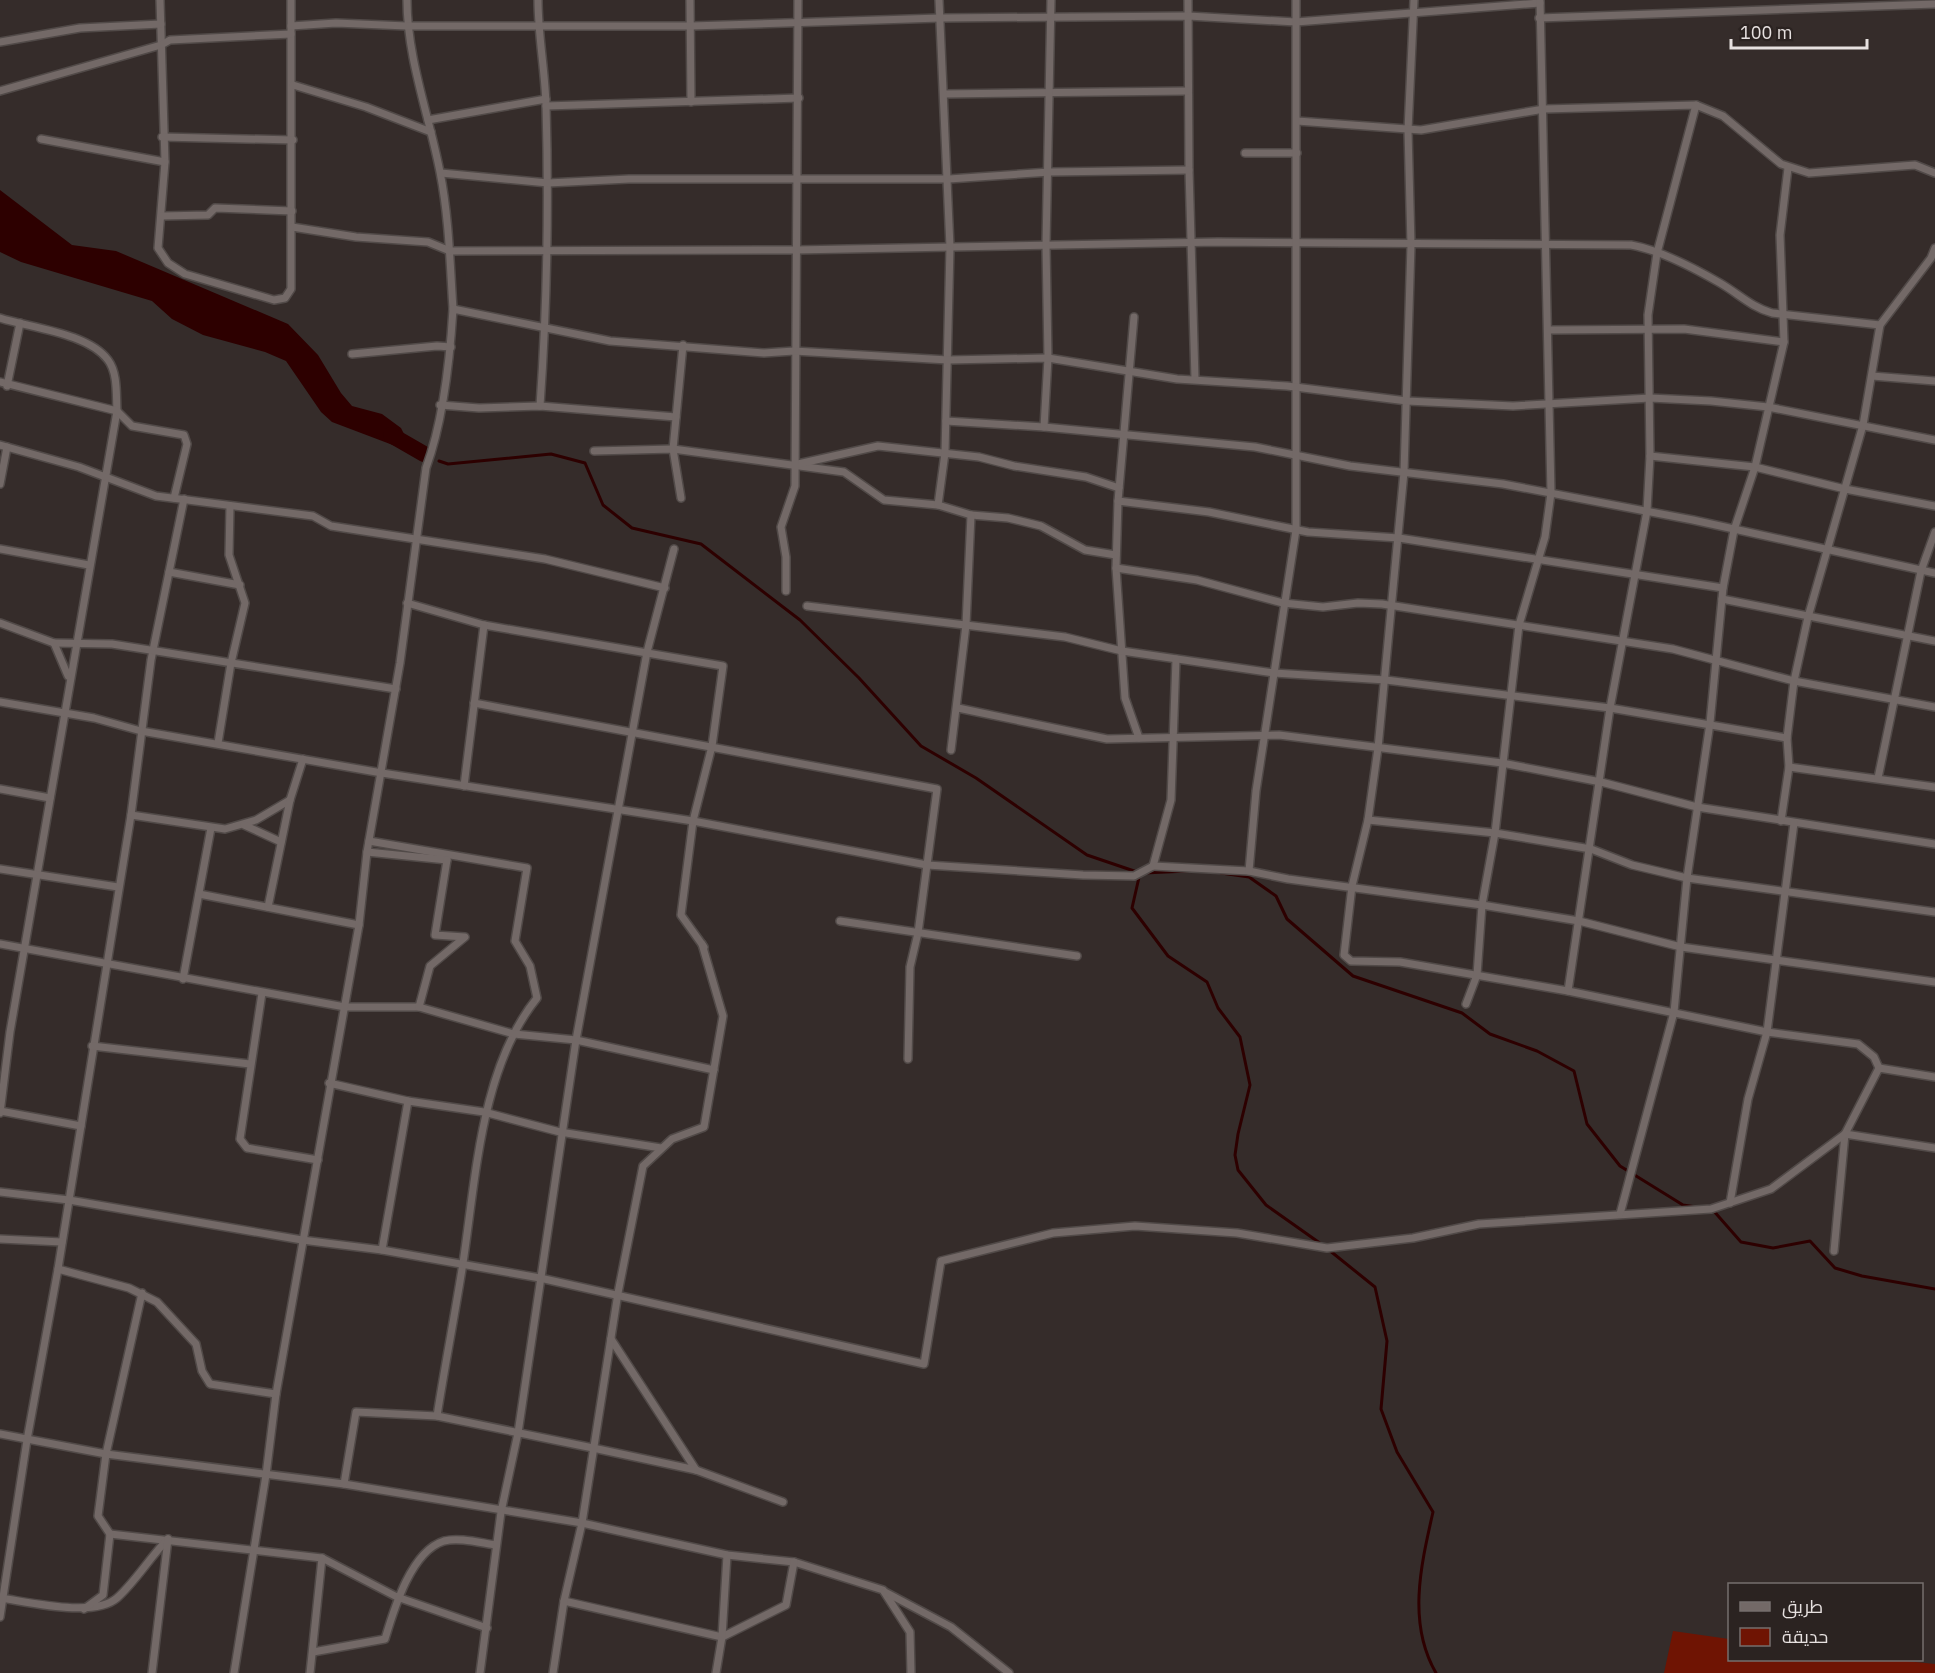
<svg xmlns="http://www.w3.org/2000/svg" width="1935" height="1673" viewBox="0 0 1935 1673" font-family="'IBM Plex Sans',Cairo,sans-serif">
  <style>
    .green { fill: #6f1403 }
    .water { fill: #2d0000 }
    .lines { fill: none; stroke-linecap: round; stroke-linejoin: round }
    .stream { stroke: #2d0000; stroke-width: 3 }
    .river { stroke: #2d0000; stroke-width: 16 }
    .minor-casing { stroke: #514a48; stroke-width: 10 }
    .minor { stroke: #736967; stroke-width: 7 }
  </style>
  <rect width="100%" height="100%" fill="#352c2a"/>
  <!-- green -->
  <path class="green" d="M 1673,1631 L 1729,1639 L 1730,1660 L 1896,1660 L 1935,1664 L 1935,1673 L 1664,1673 Z"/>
  <!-- water -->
  <path class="water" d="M 0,190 L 72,245 L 116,251 L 288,324 L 318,355 L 341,393 L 352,406 L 382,414 L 401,428 L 410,446 L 398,447 L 332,422 L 321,412 L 286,361 L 265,352 L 203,335 L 172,319 L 152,301 L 21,262 L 0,252 Z"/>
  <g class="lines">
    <!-- stream -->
    <g class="stream">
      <path d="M 439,461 L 448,464 L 551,454 L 585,463 L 603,505 L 632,528 L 701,544 L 800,620 L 859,678 L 921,746 L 976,778 L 1087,855 L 1137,872"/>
      <path d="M 1140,873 L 1132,908 L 1168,956 L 1207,982 L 1218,1008 L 1240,1037 L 1250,1085 L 1238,1134 L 1235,1155 L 1238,1170 L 1266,1205 L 1324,1246"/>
      <path d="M 1144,873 L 1188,871"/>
      <path d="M 1221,873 L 1249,877 L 1276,896 L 1287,919 L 1353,976 L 1462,1013 L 1490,1034 L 1537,1051 L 1574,1071 L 1587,1124 L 1620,1166 L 1683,1205 L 1696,1207"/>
      <path d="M 1712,1209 L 1741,1242 L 1773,1248 L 1810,1241 L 1835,1268 L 1862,1276 L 1935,1289"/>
      <path d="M 1329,1250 L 1375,1287 L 1387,1341 L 1381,1409 L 1397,1452 L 1433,1512 C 1421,1565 1407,1623 1436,1673"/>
    </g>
    <!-- river -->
    <path class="river" d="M 391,435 L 424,454"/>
    <defs>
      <g id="minor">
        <path d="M 160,0 L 165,162 L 158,248 L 168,263 L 185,274 L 274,300 L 285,298 L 291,289 L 291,0"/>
        <path d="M 407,0 C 407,58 429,115 440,172 C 449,217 450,264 453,309"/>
        <path d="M 538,0 C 538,35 545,70 546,105 C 549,205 547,306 540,406"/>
        <path d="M 690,0 L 691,102"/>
        <path d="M 1188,0 L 1189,170 L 1195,379"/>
        <path d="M 1414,0 L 1408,130 L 1411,245 L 1404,472 L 1378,748 L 1368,820 L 1352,886 L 1344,955 L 1351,961 L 1400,962 L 1568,991 L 1767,1032 L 1858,1044 L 1874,1057 L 1879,1068 L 1845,1134 L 1834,1251"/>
        <path d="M 1539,18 L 1935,4"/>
        <path d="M 291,26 L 336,23 L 407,26 L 691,26 L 940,18 L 1188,16 L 1296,22 L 1540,3"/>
        <path d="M 0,42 L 80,28 L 161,24"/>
        <path d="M 293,85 L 366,107 L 431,132"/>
        <path d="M 0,91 L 161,45 L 170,40 L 291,34"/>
        <path d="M 944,94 L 1188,91"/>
        <path d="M 546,106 L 799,98"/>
        <path d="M 428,120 L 546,99"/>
        <path d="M 1297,121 L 1421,130 L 1544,109 L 1696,105 L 1723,116 L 1781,164 L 1809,173 L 1915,165 L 1935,173"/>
        <path d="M 162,137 L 293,140"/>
        <path d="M 41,139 L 165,162"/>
        <path d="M 1245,153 L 1297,153"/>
        <path d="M 441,173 L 548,183 L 629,179 L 949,179 L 1050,172 L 1189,170"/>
        <path d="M 162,216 L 208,215 L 215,208 L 292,211"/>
        <path d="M 292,227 L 356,237 L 428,242 L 450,251 L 795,250 L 1218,242 L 1631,245 C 1660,250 1694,268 1720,283 C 1739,294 1751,307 1772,313 L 1880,325"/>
        <path d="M 1134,317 L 1118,501 L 1116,568 L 1125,698 L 1139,738"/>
        <path d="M 0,318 C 31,328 88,333 108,360 C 118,373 116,395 117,411 L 10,1032 L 0,1113"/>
        <path d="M 1548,330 L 1684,329 L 1784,342"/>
        <path d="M 352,354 L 437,346 L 451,347"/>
        <path d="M 1872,376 L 1935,381"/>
        <path d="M 0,382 L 117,411 L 132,426 L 184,435 L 187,444 L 174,498"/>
        <path d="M 7,386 L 20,323"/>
        <path d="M 440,405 L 479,408 L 540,406 L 676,417"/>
        <path d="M 946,421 L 1044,427 L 1255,447 L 1350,466 L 1503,484 L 1693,520 L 1935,573"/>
        <path d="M 1044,427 L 1048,358 L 1046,245 L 1051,0"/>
        <path d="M 0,445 L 79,467 L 156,496 L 313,516 L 331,526 L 545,559 L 665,588"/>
        <path d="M 594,451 L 673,449 L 844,472 L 884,500 L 938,505 L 971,515 L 1008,518 L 1041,526 L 1085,550 L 1116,555"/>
        <path d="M 1650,456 L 1755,467 L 1845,489 L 1935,506"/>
        <path d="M 798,464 L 878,446 L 979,457 L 1014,466 L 1086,477 L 1119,488"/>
        <path d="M 0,484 L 7,447"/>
        <path d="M 681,498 L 673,449 L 683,345"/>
        <path d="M 184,499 L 151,660 L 131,815 L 58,1269 L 129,1288 L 157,1302 L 196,1344 L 202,1371 L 210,1384 L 276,1394"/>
        <path d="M 1118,501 L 1209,512 L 1308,532 L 1399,538 L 1723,588"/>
        <path d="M 938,505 L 945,453 L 950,247 L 939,0"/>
        <path d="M 0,549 L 89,565"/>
        <path d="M 1116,568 L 1197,580 L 1283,603 L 1323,607 L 1358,603 L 1382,604 L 1673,649 L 1794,681 L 1935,707"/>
        <path d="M 169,572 L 240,585"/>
        <path d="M 786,591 L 786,557 L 781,527 L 795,486 L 798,0"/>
        <path d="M 1722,599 L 1935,641"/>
        <path d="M 407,603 L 484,625 L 723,666 L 712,746 L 693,821 L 681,915 L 704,947"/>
        <path d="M 807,606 L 1065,637 L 1122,651 L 1274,673 L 1386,680 L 1610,708 L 1787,738"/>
        <path d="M 0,623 L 54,643 L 68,676"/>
        <path d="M 54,643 L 112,644 L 396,689"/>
        <path d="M 0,702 L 94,718 L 141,731 L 382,773 L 693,821 L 927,865 L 1083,875 L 1134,876 L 1153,866 L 1171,800 L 1176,659"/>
        <path d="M 474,703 L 937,789 L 918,933 L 910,967 L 908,1059"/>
        <path d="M 958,708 L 1107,739 L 1279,735 L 1502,763 L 1601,782 L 1697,807 L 1935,844"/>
        <path d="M 218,743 L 231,663 L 245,603 L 229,555 L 230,506"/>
        <path d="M 951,750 L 966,625 L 971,515"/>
        <path d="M 1789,767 L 1935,787"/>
        <path d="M 1878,778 L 1921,571 L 1935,532"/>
        <path d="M 464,786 L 484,625"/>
        <path d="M 0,789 L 50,798"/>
        <path d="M 131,815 L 225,829 L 256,820 L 290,800"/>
        <path d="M 1368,820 L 1495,833 L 1591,849 L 1632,865 L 1687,878 L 1935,912"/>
        <path d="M 1781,821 L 1789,767 L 1787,738 L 1794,681 L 1808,617 L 1863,425 L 1880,325 L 1931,258 L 1935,248"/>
        <path d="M 244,825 L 281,842"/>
        <path d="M 369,841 L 527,868 L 515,941 L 530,966 L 537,998 C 481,1067 476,1177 463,1263 C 455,1314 445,1365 437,1416"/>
        <path d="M 367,852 L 447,860"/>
        <path d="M 1153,866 L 1249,871 L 1288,879 L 1482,905 L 1579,921 L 1681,947 L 1935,982"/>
        <path d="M 0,869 L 118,887"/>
        <path d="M 1249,871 L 1256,791 L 1296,530 L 1296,0"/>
        <path d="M 199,894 L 359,925"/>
        <path d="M 268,907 L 290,800 L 303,759"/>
        <path d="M 840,921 L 1077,956"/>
        <path d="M 0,944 L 345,1007 L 419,1007 L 514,1034 L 576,1040 L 714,1070"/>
        <path d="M 183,979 L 211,828"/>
        <path d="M 1568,991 L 1610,708 L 1647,511 L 1650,456 L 1648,315 L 1657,253 L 1696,105"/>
        <path d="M 262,993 L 240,1139 L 247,1148 L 318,1160"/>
        <path d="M 1466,1004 L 1477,975 L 1482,905 L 1495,833 L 1519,625 L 1545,537 L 1551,493 L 1540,0"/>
        <path d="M 419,1007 L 430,966 L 465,937 L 435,935 L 447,860"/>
        <path d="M 92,1046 L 250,1064"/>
        <path d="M 1879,1068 L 1935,1077"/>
        <path d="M 329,1083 L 408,1101 L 484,1112 L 560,1132 L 661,1148"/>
        <path d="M 0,1111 L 81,1126"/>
        <path d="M 0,1192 L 69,1200 L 302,1240 L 382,1250 L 540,1278 L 924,1364 L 941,1261 L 1053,1233 L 1135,1226 L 1237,1233 L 1327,1248 L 1413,1238 L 1479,1224 L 1711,1209 L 1771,1189 L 1845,1134 L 1935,1148"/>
        <path d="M 1730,1203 L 1748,1099 L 1767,1032 L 1794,823"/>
        <path d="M 1620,1214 L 1674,1012 L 1687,878 L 1710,723 L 1723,588 L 1734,530 L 1755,467 L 1784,342 L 1780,235 L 1788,168"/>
        <path d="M 0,1239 L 62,1242"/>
        <path d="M 382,1250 L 408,1101"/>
        <path d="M 611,1339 L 696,1470"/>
        <path d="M 0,1434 L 106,1454 L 344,1484 L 582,1523 L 727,1555 L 794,1562 L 883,1590 L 910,1632 L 911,1673"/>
        <path d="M 344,1484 L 356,1412 L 437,1416 L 593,1448 L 696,1470 L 783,1502"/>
        <path d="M 110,1534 L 322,1558 L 397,1597 L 487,1628"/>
        <path d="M 885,1592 L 951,1627 L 1009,1673"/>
        <path d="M 0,1598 C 29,1602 94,1618 117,1598 C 136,1581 150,1557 168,1539"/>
        <path d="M 564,1601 L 722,1637 L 786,1605 L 794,1562"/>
        <path d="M 84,1609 L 103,1595 L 110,1534 L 98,1516 L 106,1454 L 142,1293"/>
        <path d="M 0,1617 L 27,1440 L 58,1269"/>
        <path d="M 313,1652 L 385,1639 C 394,1609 411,1551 444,1541 C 459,1537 481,1543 496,1545"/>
        <path d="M 152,1673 L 168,1539"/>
        <path d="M 234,1673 L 266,1475 L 276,1394 L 359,925 L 367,852 L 400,663 L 426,468 C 443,422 450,358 453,309 L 610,341 L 764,353 L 794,351 L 948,360 L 1048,358 L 1177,379 L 1287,386 L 1407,401 L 1513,406 L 1650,398 L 1711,401 L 1768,407 L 1935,440"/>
        <path d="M 310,1673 L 322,1558"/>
        <path d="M 480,1673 L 501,1512 L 518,1433 L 576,1040 L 647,652 L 674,549"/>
        <path d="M 553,1673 L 564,1601 L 582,1523 L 618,1293 L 643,1166 L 672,1139 L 704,1127 L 723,1016 L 702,944"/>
        <path d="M 716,1673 L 722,1637 L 727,1555"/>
      </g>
    </defs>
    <!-- minor casing -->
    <use href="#minor" class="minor-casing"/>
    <!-- minor -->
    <use href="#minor" class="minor"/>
  </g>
  <!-- legend -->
  <rect x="1728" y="1583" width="195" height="78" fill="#2b2321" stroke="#766f6d" stroke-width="1.5"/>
  <rect x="1740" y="1602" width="30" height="9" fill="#736967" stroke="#766f6d" stroke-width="1.5"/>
  <text x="1782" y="1613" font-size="18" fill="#e7e1e0">طريق</text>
  <rect x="1740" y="1628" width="30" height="18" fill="#6f1403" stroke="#766f6d" stroke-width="1.5"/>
  <text x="1782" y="1643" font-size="18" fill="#e7e1e0">حديقة</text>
  <!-- scale -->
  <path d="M1731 39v9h136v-9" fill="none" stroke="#e7e1e0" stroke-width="3"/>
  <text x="1740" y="39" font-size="18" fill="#e7e1e0" stroke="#2b2321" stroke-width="4.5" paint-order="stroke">100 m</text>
</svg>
